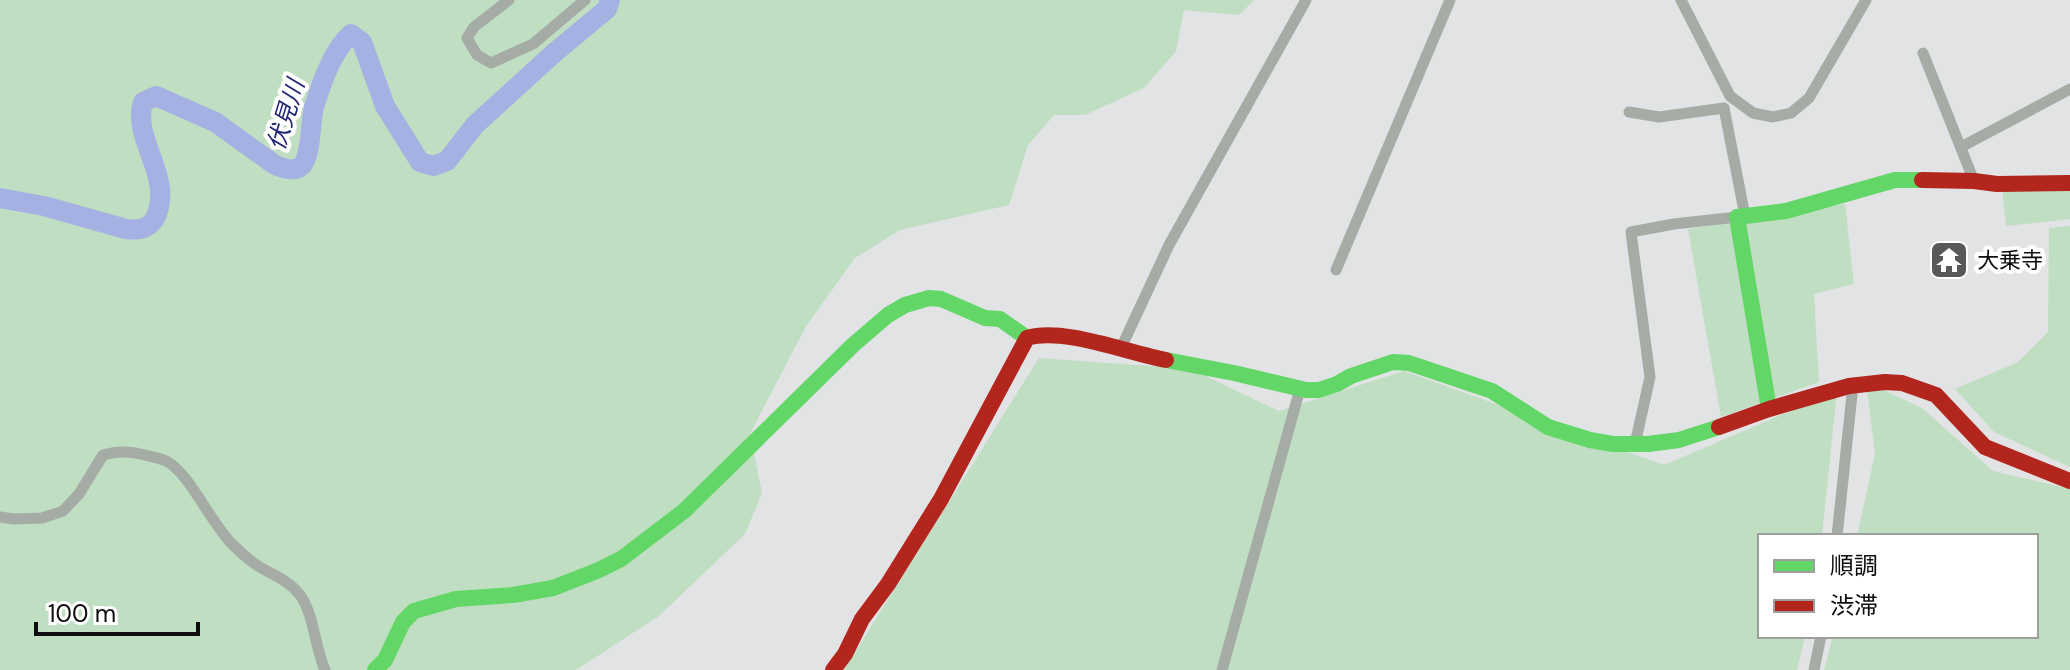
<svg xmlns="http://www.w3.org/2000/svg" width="2070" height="670" viewBox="0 0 2070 670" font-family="'DM Sans','Noto Sans JP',sans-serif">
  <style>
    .green { fill: #c0dec2 }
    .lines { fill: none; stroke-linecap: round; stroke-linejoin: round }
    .river { stroke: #a6b1e3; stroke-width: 20 }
    .street { stroke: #a5aba5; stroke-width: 11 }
    .fast { stroke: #63d668; stroke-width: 16 }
    .jam { stroke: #b3261e; stroke-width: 16 }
    .labels { text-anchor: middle; stroke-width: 8; stroke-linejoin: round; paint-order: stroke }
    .poi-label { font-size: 22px; fill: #0d0d0f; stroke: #fff; text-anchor: start }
    .water-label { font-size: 24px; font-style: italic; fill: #212675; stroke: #fff }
  </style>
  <rect width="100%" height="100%" fill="#e2e3e5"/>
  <!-- green -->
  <g class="green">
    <path d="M 0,0 L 1254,0 L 1239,15 L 1184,10 L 1176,51 L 1144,88 L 1085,115 L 1054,115 L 1028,145 L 1009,205 L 900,230 L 855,258 L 805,328 L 750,434 L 762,493 L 745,534 L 659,616 L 576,670 L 0,670 Z"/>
    <path d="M 2002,189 L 2070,189 L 2070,219 L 2006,226 Z"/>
    <path d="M 1845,204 L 1854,284 L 1814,294 L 1819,382 L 1721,417 L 1688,229 Z"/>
    <path d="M 2070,226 L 2070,467 L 1994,432 L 1955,389 L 2018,362 L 2048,332 L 2049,228 Z"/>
    <path d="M 1039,358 L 1191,369 L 1279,411 L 1404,371 L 1664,465 L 1837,391 L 1822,536 L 1760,536 L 1760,636 L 1805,636 L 1797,670 L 844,670 Z"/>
    <path d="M 1866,382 L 1922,408 L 1993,471 L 2070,489 L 2070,670 L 1824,670 L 1833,636 L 2036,636 L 2036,536 L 1857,536 L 1875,454 Z"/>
  </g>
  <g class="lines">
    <!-- river -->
    <path class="river" d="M 0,198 L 44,206 L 126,229 C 140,231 152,228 157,214 C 168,183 148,157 142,127 C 141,118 140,111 143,102 L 156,96 L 215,122 L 275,165 C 282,168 293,172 300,167 C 312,159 310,121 314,107 C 322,82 332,51 351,34 L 362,42 L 385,106 L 413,151 L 420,162 L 433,166 L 447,161 L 475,125 L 554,53 L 607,9 L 610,0"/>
    <!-- street -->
    <g class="street">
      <path d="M 509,0 L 474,27 L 467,38 L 477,55 L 491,63 L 533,44 L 585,0"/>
      <path d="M 1681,0 L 1730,96 L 1753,113 L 1773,117 L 1791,113 L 1809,98 L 1866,0"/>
      <path d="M 1923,53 L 1974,181"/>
      <path d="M 1629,112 L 1659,117 L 1724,108 L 1745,216"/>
      <path d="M 1961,147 L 2070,89"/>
      <path d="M 1336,270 L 1450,0"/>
      <path d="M 1121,348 L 1169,245 L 1306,0"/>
      <path d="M 1635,444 L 1650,377 L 1631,232 L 1674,224 L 1737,217"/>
      <path d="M 0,517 L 13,519 L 42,518 L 63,511 L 79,494 L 103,455 C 116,451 131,451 145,455 C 152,457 161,458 168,462 C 190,475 211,523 232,544 C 239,551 247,558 255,564 C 270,574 289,580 300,595 C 314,614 315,648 325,670"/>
      <path d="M 1837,536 L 1852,395 L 1849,386"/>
      <path d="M 1222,670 L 1300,389"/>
      <path d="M 1814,670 L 1821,636"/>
    </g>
    <!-- fast -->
    <g class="fast">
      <path d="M 1166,360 L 1234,373 L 1306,390 L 1319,390 L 1337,384 L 1351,376 L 1393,362 L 1409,363 L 1492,391 L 1548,427 L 1590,440 L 1613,444 L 1648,444 L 1679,440 L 1719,427"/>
      <path d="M 1769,409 L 1737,217 L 1786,211 L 1895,180 L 1922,180"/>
      <path d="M 375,670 L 385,660 L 403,622 L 414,611 L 456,599 L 513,595 L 553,588 L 599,570 L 621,559 L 684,511 L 853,345 L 888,315 L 905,305 L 929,298 L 941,299 L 985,318 L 1000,319 L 1027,338"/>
    </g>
    <!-- jam -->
    <g class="jam">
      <path d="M 1922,180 L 1974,181 L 1997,184 L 2070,183"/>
      <path d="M 1719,427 L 1769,409 L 1849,386 L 1885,382 L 1902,383 L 1936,395 L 1985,447 L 2070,481"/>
      <path d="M 833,670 L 845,654 L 862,619 L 888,584 L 941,499 L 1027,338 C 1064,327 1127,353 1166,360"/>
    </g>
  </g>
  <!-- icons -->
  <defs>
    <symbol id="temple-square" viewBox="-11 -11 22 22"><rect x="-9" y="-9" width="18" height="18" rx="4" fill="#58585a" stroke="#fff"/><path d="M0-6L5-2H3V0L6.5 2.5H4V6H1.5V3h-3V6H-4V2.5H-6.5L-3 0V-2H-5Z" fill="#fff"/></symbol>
  </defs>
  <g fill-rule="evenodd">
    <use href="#temple-square" x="1927" y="238" width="44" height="44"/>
  </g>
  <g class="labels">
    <!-- poi labels -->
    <g class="poi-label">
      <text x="1977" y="268">大乗寺</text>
    </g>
    <!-- water labels -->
    <g class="water-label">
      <text transform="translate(286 115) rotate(-73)" y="8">伏見川</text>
    </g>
  </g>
  <!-- legend -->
  <rect x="1758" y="534" width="280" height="104" fill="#ffffff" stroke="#9e9e9f" stroke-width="2"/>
  <rect x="1774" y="560" width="40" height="12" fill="#63d668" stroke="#9e9e9f" stroke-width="2"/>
  <text x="1830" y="574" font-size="24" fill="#0d0d0f">順調</text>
  <rect x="1774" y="600" width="40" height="12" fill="#b3261e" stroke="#9e9e9f" stroke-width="2"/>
  <text x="1830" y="614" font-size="24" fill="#0d0d0f">渋滞</text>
  <!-- scale -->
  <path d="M36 622v12h162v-12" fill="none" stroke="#0d0d0f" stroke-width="4"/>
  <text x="48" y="622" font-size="24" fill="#0d0d0f" stroke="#ffffff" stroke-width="6" paint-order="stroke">100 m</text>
</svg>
